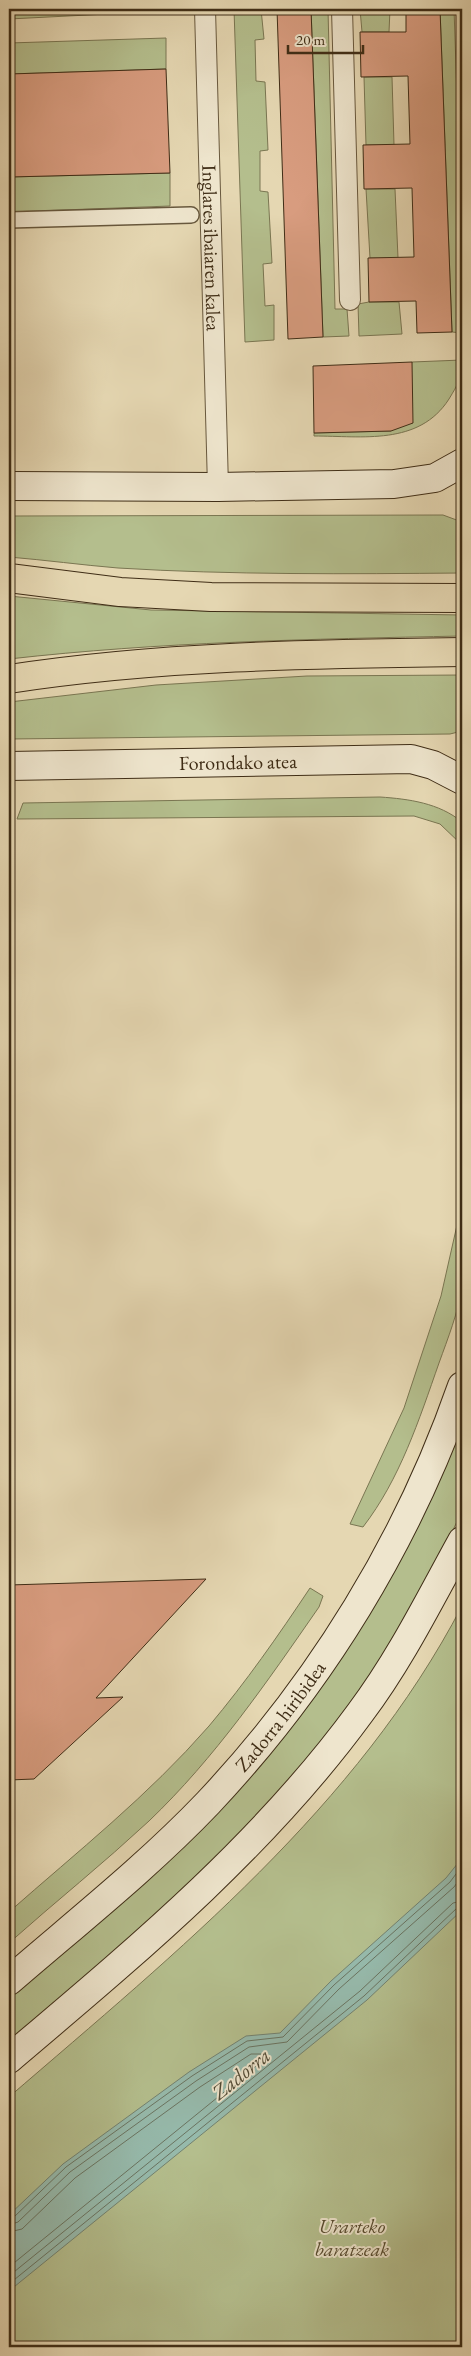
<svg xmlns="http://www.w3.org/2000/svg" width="471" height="2356" viewBox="0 0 471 2356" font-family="'EB Garamond',serif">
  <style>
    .green { fill: #b4be8d; stroke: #7a7652 }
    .water { fill: #96baac; stroke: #738270 }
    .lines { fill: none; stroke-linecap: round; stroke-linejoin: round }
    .shore { stroke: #6a7461; stroke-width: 1 }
    .building { fill: #d89c7f; stroke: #3f2d16 }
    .pedestrian-casing { stroke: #68583d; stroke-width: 18 }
    .minor-casing { stroke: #68583d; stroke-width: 22 }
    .secondary-casing { stroke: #3f2d16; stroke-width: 30 }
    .trunk-casing { stroke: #3f2d16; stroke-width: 30 }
    .pedestrian { stroke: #eee5cd; stroke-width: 15 }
    .minor { stroke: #eee5cd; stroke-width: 20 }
    .secondary { stroke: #eee5cd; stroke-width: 28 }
    .trunk { stroke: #e5d7b2; stroke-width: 28 }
    .labels { text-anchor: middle; stroke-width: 4; stroke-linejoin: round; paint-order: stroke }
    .street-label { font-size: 20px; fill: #3f2d16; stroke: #eee5cd }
    .park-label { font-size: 20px; font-style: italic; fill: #564a2e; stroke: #eee5cd }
    .water-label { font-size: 21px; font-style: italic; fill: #504934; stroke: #eee5cd }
  </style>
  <rect width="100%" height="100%" fill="#e5d7b2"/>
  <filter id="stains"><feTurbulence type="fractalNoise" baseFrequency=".004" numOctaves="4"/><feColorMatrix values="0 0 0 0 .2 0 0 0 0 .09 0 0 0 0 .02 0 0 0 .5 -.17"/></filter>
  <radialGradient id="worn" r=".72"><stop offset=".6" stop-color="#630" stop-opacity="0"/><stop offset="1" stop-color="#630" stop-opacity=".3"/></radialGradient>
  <!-- green -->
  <g class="green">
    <path d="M 9,9 L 165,9 L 166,11 L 9,19 Z"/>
    <path d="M 234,9 L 261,9 L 264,39 L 255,40 L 256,81 L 265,82 L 268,150 L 260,151 L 260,191 L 268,192 L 272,263 L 263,264 L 265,306 L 274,305 L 274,340 L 245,342 Z"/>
    <path d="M 311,9 L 328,9 L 335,309 L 347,309 L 349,336 L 323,337 Z"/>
    <path d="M 360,9 L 390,9 L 389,32 L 362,32 Z"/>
    <path d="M 440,9 L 454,9 L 462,243 L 462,333 L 452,332 Z"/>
    <path d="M 166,38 L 166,69 L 9,74 L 9,43 Z"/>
    <path d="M 364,77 L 392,77 L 394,145 L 366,145 Z"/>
    <path d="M 170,173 L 170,206 L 9,212 L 9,177 Z"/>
    <path d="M 366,189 L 395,189 L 398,258 L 370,258 Z"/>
    <path d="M 369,302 L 399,302 L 402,334 L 359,336 L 358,304 Z"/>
    <path d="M 462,360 C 462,378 458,384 449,399 C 419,446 362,436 314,436 L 314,433 L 391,431 L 412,362 Z"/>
    <path d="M 443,515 L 462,522 L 462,573 C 348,574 232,575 118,568 C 82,565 45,560 9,557 L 9,516 Z"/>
    <path d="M 9,596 L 151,610 L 462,615 L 462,636 C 311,639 159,642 9,659 Z"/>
    <path d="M 462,675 L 462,731 L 450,734 L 9,739 L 9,702 L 18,701 L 156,685 L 307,676 Z"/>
    <path d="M 380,797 C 409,799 439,803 462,822 L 462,845 L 440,824 L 414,816 L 17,819 L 23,803 Z"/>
    <path d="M 462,1203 C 462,1230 466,1260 462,1287 C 458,1313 448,1338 439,1363 C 419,1420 400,1479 363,1527 L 350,1524 L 404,1408 L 441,1296 Z"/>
    <path d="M 462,1418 L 462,1511 L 430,1579 L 373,1673 L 325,1740 L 262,1816 L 178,1900 L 9,2044 L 9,1998 L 152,1875 L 222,1802 Z"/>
    <path d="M 310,1588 L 323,1596 L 319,1607 C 267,1682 215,1758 149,1821 C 104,1863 55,1902 9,1943 L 9,1912 C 77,1852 149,1795 209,1726 C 246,1682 278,1636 310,1588 Z"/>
    <path d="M 462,1606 L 462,2347 L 9,2347 L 9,2097 C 178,1951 357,1807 462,1606 Z"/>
  </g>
  <!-- water -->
  <path class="water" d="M 462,1858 L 462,1910 L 367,2000 L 9,2291 L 9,2215 L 63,2164 L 189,2072 L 246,2036 L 280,2033 L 331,1981 L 446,1878 Z"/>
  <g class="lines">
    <!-- shore -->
    <g class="shore">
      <path d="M 9,2218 L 14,2217 L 66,2167 L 192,2076 L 247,2041 L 283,2037 L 334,1985 L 450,1882 L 462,1866"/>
      <path d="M 9,2225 L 18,2222 L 70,2172 L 196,2081 L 249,2047 L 287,2042 L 339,1989 L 454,1887 L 462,1876"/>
      <path d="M 9,2232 L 22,2229 L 75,2178 L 200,2087 L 251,2054 L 267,2054 L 266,2058 L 9,2267"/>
      <path d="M 9,2276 L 360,1991 L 453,1903 L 462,1901"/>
      <path d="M 9,2284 L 364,1996 L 457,1908 L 462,1907"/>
    </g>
  </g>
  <!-- building -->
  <g class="building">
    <path d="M 277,9 L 311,9 L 323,337 L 288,339 Z"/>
    <path d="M 406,9 L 440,9 L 452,332 L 417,333 L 416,301 L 369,302 L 368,258 L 414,257 L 412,188 L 364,189 L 363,145 L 410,144 L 408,76 L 361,77 L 360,32 L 406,32 Z"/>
    <path d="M 166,69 L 170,173 L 9,177 L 9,74 Z"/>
    <path d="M 412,362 L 413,423 L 391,431 L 314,433 L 313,366 Z"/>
    <path d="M 206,1579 L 96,1698 L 123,1697 L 34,1779 L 9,1780 L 9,1585 Z"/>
  </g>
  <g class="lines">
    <defs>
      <path id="pedestrian" d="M 9,220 L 191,215"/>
      <g id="minor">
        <path id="s1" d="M 205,9 L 218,487"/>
        <path d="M 342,9 L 350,300"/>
      </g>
      <g id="secondary">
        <path d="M 9,486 L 218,487 L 394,484 L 435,478 L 462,463"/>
        <path id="s2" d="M 9,766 L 411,759 L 433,765 L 462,780"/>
        <path id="s3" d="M 9,1981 C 76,1923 147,1867 208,1803 C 321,1683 408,1541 462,1386"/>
        <path d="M 9,2059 C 134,1953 262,1847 360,1713 C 400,1660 430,1599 462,1541"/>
      </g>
      <g id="trunk">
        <path d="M 9,578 L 120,592 L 211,597 L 462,598"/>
        <path d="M 9,679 C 159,656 310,654 462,652"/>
      </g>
    </defs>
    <!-- pedestrian casing -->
    <use href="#pedestrian" class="pedestrian-casing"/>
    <!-- minor casing -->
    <use href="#minor" class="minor-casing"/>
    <!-- secondary casing -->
    <use href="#secondary" class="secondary-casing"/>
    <!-- trunk casing -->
    <use href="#trunk" class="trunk-casing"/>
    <!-- pedestrian -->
    <use href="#pedestrian" class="pedestrian"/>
    <!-- minor -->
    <use href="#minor" class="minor"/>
    <!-- secondary -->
    <use href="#secondary" class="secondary"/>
    <!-- trunk -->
    <use href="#trunk" class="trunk"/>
  </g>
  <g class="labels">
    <!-- street labels -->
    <g class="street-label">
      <text dy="7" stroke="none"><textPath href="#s1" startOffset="239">Inglares ibaiaren kalea</textPath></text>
      <text dy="7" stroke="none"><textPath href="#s2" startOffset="229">Forondako atea</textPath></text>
      <text dy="7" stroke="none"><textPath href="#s3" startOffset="380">Zadorra hiribidea</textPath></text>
    </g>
    <!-- park labels -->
    <g class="park-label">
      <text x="352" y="2233">Urarteko<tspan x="352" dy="23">baratzeak</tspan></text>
    </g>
    <!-- water labels -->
    <g class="water-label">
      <text transform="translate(241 2074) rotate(-39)" y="7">Zadorra</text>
    </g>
  </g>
  <!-- margin -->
  <rect width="471" height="2356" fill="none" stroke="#e5d7b2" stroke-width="30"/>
  <rect x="10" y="10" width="451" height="2336" fill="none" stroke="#3f2d16" stroke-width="2.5"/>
  <rect x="15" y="15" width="441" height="2326" fill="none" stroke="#3f2d16"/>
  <!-- scale -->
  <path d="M288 45v8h75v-8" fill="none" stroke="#3f2d16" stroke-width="2.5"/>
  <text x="296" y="45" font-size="15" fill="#3f2d16" stroke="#eee5cd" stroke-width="4" paint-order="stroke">20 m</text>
  <rect width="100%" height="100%" filter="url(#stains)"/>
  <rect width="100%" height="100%" fill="url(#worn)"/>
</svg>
